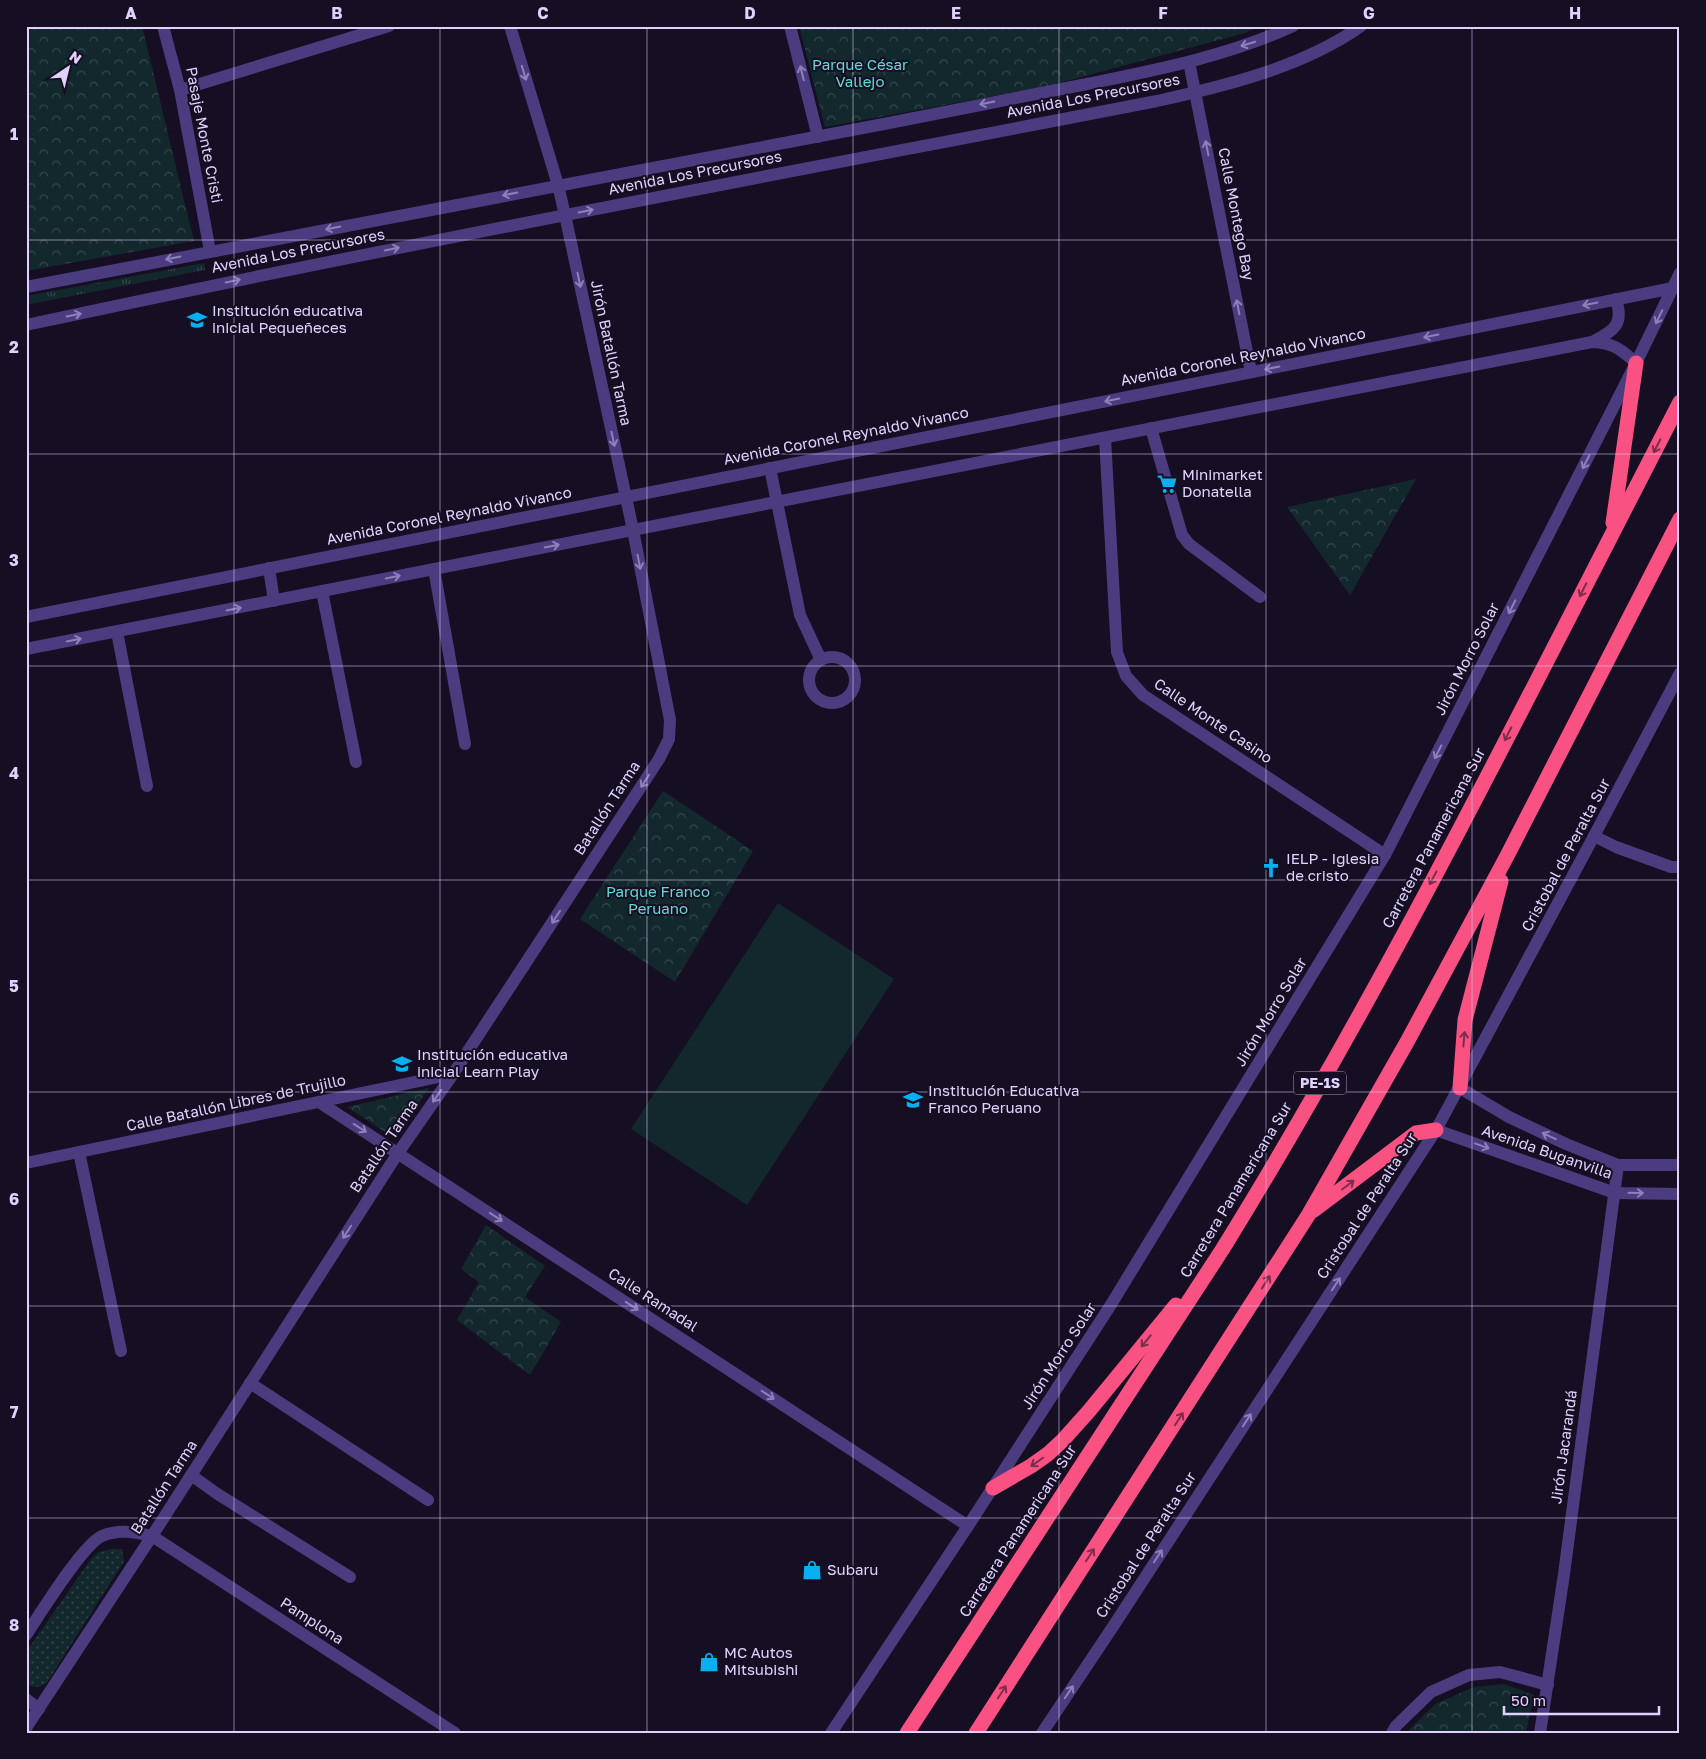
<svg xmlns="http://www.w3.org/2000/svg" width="1706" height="1759" viewBox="0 0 1706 1759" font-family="'Golos Text',sans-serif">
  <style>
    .grass { fill: url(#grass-tufts) }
    .park { fill: url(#park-crowns) }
    .garden { fill: url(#garden-dots) }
    .pitch { fill: #12282d }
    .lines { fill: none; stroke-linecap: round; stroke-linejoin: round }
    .minor { stroke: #4b3c80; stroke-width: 12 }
    .tertiary { stroke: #4b3c80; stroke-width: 12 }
    .motorway { stroke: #f95282; stroke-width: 15 }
    .oneway { stroke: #8e80b8 }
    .oneway2 { stroke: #7c2d4e }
    .grid { fill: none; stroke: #e0d2fd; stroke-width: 1; stroke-opacity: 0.55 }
    .labels { text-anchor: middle; stroke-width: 4; stroke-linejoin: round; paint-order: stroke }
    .shield { fill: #160f23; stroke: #a398bc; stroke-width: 1 }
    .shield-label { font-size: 14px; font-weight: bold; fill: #e0d2fd }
    .park-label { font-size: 15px; fill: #61dbd4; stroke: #160f23 }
    .street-label { font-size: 15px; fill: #e0d2fd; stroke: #160f23 }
    .poi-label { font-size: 15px; fill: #e0d2fd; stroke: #160f23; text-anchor: start }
    .neatline { fill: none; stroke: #e0d2fd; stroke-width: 2 }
    .grid-label { font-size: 16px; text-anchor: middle; font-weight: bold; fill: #e0d2fd }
  </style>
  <defs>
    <pattern id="grass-tufts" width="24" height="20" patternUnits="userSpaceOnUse" patternTransform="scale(1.25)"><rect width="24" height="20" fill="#12282d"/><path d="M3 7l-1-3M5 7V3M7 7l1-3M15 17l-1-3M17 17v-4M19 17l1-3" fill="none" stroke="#34464c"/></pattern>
    <pattern id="park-crowns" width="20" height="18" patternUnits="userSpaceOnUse" patternTransform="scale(1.25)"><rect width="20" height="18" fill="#12282d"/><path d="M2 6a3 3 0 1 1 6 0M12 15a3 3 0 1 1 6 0" fill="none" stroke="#34464c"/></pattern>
    <pattern id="garden-dots" width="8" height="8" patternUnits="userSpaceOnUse" patternTransform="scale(1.25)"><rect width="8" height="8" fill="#12282d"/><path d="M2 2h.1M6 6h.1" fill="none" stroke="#34464c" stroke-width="1.8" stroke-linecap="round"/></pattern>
  </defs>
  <rect width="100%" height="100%" fill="#160f23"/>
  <!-- grass -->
  <path class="grass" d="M 204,263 L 205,270 L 26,305 L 26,296 Z"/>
  <!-- park -->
  <g class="park">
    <path d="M 26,26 L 142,26 L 194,241 L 26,271 Z"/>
    <path d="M 799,26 L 1259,26 L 1245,33 L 1048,86 L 825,127 Z"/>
    <path d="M 1416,479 L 1350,595 L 1287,507 Z"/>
    <path d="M 663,791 L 753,851 L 675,982 L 580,919 Z"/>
    <path d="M 429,1088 L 394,1138 L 347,1107 Z"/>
    <path d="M 486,1225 L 545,1266 L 525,1297 L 561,1322 L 530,1375 L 457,1320 L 479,1282 L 461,1269 Z"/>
    <path d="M 1504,1684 L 1534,1695 L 1526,1733 L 1406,1733 L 1435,1704 L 1474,1687 Z"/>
  </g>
  <!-- garden -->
  <path class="garden" d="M 111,1549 L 122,1549 L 124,1561 L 48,1681 C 41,1688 37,1688 28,1685 L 26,1652 L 91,1559 L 99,1552 Z"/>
  <!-- pitch -->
  <path class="pitch" d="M 778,903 L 894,979 L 747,1205 L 631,1129 Z"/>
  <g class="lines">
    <!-- minor -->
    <g class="minor">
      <path d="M 163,26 L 180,90 L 210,251"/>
      <path d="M 790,26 L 818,137"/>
      <path d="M 1189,62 L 1251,372"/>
      <path d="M 180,90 L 389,26"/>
      <path d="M 1151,428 L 1182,535 L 1189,544 L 1260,597"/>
      <path d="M 1105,438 L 1117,652 L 1126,676 L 1143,695 L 1385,855"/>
      <path d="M 770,468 L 800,615 L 821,660"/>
      <path d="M 434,569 L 465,744"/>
      <path d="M 322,591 L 356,762"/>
      <path d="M 117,632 L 147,786"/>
      <circle cx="832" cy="680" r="23"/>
      <path d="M 1594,836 L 1616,847 L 1671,867 L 1680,867"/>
      <path d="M 319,1102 L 968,1526"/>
      <path d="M 79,1152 L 121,1351"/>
      <path d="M 26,1163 L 453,1074"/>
      <path d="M 250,1383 L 428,1500"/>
      <path d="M 191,1475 L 216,1493 L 350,1577"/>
      <path d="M 26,1635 C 40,1614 83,1544 102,1536 C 119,1529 135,1532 152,1536 L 455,1733"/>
      <path d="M 26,1699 L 39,1709"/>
      <path d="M 26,1728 L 152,1536 L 398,1153 L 453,1074 L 644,782 L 659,759 L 669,739 L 670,720 L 633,530 L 565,215 L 558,185 L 510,26"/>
      <path d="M 1392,1733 L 1396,1726 L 1431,1692 L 1469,1675 L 1500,1672 L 1548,1685"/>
      <path d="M 1540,1733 L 1564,1574 L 1618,1165"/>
    </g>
    <!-- tertiary -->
    <g class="tertiary">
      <path d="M 26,287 C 313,230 602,180 889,123 C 955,110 1021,97 1087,84 C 1156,70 1228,56 1293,26"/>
      <path d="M 26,325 C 402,244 780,174 1157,101 C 1225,86 1303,67 1361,26"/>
      <path d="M 1594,341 C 1615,330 1624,324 1616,299"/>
      <path d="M 269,568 L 274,601"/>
      <path d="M 26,617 L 1673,288"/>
      <path d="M 26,649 L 1592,342 C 1613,343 1621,349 1636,363"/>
      <path d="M 1460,1088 L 1509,1117 L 1566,1144 L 1618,1165 L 1680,1165"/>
      <path d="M 1436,1130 L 1615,1193 L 1680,1194"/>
      <path d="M 831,1733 L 968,1526 L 1112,1303 L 1385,855 L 1636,363 L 1680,273"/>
      <path d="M 1042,1733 L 1116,1622 L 1436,1130 L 1594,836 L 1680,673"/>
    </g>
    <!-- motorway -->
    <g class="motorway">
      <path d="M 1613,523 L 1636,363"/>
      <path d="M 1460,1088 L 1465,1020 L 1501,881"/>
      <path d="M 1314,1210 L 1416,1133 L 1436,1130"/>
      <path d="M 993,1488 L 1031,1466 L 1048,1454 L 1063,1440 L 1089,1411 L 1176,1305"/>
      <path d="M 907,1733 L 1222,1250 C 1391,977 1532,688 1680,402"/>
      <path d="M 976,1733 L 1309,1214 L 1407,1042 L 1507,856 L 1680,519"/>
    </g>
  </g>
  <!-- one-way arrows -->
  <defs><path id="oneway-shaft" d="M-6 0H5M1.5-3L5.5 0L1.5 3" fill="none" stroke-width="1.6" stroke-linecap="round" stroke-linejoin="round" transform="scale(1.25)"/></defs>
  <g class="oneway">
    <use href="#oneway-shaft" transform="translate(1248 44) rotate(163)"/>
    <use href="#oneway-shaft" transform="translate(524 73) rotate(73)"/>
    <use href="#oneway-shaft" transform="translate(802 73) rotate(-104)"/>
    <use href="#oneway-shaft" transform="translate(987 103) rotate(169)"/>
    <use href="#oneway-shaft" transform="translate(1207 148) rotate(-101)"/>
    <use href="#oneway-shaft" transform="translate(510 194) rotate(169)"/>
    <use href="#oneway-shaft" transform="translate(586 211) rotate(-11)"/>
    <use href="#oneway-shaft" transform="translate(333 228) rotate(169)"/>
    <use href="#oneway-shaft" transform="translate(392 249) rotate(-11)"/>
    <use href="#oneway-shaft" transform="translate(173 258) rotate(169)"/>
    <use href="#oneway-shaft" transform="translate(579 280) rotate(78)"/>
    <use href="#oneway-shaft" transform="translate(233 281) rotate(-11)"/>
    <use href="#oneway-shaft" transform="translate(1590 304) rotate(169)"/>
    <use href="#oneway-shaft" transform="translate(1238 307) rotate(-101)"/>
    <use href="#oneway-shaft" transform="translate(74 315) rotate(-12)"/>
    <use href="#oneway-shaft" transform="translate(1659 317) rotate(116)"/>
    <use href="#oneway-shaft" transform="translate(1431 336) rotate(169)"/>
    <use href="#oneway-shaft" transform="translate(1272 368) rotate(169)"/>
    <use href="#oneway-shaft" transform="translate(1112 400) rotate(169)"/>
    <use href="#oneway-shaft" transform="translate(613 439) rotate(78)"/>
    <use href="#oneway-shaft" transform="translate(1586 462) rotate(117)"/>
    <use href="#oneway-shaft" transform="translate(552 546) rotate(-11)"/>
    <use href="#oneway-shaft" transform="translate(639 562) rotate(79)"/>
    <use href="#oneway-shaft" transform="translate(393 577) rotate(-11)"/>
    <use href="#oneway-shaft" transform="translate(1512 607) rotate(117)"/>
    <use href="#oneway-shaft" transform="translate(234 609) rotate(-11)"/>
    <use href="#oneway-shaft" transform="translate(74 640) rotate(-11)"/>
    <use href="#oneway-shaft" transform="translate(1438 752) rotate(117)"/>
    <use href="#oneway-shaft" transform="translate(645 781) rotate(123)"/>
    <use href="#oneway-shaft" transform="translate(556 917) rotate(123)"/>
    <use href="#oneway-shaft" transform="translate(437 1096) rotate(125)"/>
    <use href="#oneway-shaft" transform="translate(360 1128) rotate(33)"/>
    <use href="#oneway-shaft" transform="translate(1549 1136) rotate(-155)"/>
    <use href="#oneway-shaft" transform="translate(1482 1146) rotate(20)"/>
    <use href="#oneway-shaft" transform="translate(1636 1193) rotate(1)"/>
    <use href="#oneway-shaft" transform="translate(496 1217) rotate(33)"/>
    <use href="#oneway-shaft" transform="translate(347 1232) rotate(123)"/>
    <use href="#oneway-shaft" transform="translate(1336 1284) rotate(-57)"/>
    <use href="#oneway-shaft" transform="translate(632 1306) rotate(33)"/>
    <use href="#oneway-shaft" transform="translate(768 1395) rotate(33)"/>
    <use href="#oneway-shaft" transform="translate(1247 1420) rotate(-57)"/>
    <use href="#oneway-shaft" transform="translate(1158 1556) rotate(-57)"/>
    <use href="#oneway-shaft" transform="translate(1069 1692) rotate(-56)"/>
  </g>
  <g class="oneway2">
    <use href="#oneway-shaft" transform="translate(1657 446) rotate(117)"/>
    <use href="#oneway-shaft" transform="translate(1583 590) rotate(117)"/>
    <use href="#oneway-shaft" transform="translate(1508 734) rotate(117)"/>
    <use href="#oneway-shaft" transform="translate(1433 878) rotate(118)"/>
    <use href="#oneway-shaft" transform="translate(1464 1039) rotate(-85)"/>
    <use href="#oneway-shaft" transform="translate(1348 1185) rotate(-37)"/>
    <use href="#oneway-shaft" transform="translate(1266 1282) rotate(-58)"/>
    <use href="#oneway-shaft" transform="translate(1146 1341) rotate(130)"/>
    <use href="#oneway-shaft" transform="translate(1179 1419) rotate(-57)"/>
    <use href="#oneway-shaft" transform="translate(1037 1462) rotate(145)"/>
    <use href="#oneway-shaft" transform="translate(1090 1555) rotate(-57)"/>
    <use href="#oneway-shaft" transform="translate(1002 1692) rotate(-57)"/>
  </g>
  <!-- grid -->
  <path class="grid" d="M 234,26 L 234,1733M 440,26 L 440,1733M 647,26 L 647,1733M 853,26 L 853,1733M 1059,26 L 1059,1733M 1266,26 L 1266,1733M 1472,26 L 1472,1733M 26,240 L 1680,240M 26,454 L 1680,454M 26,666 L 1680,666M 26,880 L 1680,880M 26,1092 L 1680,1092M 26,1306 L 1680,1306M 26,1518 L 1680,1518"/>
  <!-- icons -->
  <defs>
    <symbol id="school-bare" viewBox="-9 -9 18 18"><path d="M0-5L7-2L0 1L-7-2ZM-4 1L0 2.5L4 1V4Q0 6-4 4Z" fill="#09aff3" stroke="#160f23" stroke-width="2.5" paint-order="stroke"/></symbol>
    <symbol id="supermarket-bare" viewBox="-9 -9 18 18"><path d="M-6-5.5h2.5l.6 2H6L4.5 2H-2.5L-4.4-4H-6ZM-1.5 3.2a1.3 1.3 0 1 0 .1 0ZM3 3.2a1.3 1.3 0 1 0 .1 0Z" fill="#09aff3" stroke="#160f23" stroke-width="2.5" paint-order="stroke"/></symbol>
    <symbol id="church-bare" viewBox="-9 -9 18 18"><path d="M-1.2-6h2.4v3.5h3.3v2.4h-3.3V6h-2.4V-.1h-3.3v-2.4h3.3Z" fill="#09aff3" stroke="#160f23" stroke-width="2.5" paint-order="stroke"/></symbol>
    <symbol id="shop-bare" viewBox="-9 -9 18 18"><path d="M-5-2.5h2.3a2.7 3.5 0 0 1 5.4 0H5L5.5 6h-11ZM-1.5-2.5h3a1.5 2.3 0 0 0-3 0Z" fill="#09aff3" stroke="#160f23" stroke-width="2.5" paint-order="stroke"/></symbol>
  </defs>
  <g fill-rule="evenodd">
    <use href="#school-bare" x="183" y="306" width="28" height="28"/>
    <use href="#supermarket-bare" x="1153" y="470" width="28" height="28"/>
    <use href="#church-bare" x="1257" y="854" width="28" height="28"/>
    <use href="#school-bare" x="388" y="1050" width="28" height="28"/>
    <use href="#school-bare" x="899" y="1086" width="28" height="28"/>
    <use href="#shop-bare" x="798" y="1556" width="28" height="28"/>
    <use href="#shop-bare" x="695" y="1648" width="28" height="28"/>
  </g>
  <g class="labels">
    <!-- shield labels -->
    <rect class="shield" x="1294" y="1071.5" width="52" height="23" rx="4"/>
    <g class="shield-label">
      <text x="1320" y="1088">PE-1S</text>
    </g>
    <!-- park labels -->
    <g class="park-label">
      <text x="860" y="70">Parque César<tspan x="860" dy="17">Vallejo</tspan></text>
      <text x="658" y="897">Parque Franco<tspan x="658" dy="17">Peruano</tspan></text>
    </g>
    <!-- street labels -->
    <g class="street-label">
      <text transform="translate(1093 96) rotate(-11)" y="5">Avenida Los Precursores</text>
      <text transform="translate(204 135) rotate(79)" y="5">Pasaje Monte Cristi</text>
      <text transform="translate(695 173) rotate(-11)" y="5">Avenida Los Precursores</text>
      <text transform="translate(1236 214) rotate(79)" y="5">Calle Montego Bay</text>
      <text transform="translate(298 251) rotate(-11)" y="5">Avenida Los Precursores</text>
      <text transform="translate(611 353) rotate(78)" y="5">Jirón Batallón Tarma</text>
      <text transform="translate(1243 357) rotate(-11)" y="5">Avenida Coronel Reynaldo Vivanco</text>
      <text transform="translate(846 436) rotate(-11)" y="5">Avenida Coronel Reynaldo Vivanco</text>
      <text transform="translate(449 516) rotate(-11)" y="5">Avenida Coronel Reynaldo Vivanco</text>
      <text transform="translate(1467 659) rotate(-63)" y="5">Jirón Morro Solar</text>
      <text transform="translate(1213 721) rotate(34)" y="5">Calle Monte Casino</text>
      <text transform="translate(607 808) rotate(-57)" y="5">Batallón Tarma</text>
      <text transform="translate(1434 838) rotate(-62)" y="5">Carretera Panamericana Sur</text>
      <text transform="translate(1566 855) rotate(-62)" y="5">Cristobal de Peralta Sur</text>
      <text transform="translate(1271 1012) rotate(-59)" y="5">Jirón Morro Solar</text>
      <text transform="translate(236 1103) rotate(-12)" y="5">Calle Batallón Libres de Trujillo</text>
      <text transform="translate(384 1146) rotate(-56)" y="5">Batallón Tarma</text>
      <text transform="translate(1547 1152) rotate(19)" y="5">Avenida Buganvilla</text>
      <text transform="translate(1236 1190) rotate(-59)" y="5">Carretera Panamericana Sur</text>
      <text transform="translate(1367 1206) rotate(-57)" y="5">Cristobal de Peralta Sur</text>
      <text transform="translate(653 1300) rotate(33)" y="5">Calle Ramadal</text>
      <text transform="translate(1059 1356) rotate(-57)" y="5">Jirón Morro Solar</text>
      <text transform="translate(1564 1447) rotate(-82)" y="5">Jirón Jacarandá</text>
      <text transform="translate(164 1487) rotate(-57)" y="5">Batallón Tarma</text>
      <text transform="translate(1018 1531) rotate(-57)" y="5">Carretera Panamericana Sur</text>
      <text transform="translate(1146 1545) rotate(-57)" y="5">Cristobal de Peralta Sur</text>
      <text transform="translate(312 1621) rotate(33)" y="5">Pamplona</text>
    </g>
    <!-- poi labels -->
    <g class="poi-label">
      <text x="212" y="316">Institución educativa<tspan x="212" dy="17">inicial Pequeñeces</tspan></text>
      <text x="1182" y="480">Minimarket<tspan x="1182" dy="17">Donatella</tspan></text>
      <text x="1286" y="864">IELP - Iglesia<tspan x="1286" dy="17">de cristo</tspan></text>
      <text x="417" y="1060">Institución educativa<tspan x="417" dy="17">inicial Learn Play</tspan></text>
      <text x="928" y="1096">Institución Educativa<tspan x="928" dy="17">Franco Peruano</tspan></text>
      <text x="827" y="1575">Subaru</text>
      <text x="724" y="1658">MC Autos<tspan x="724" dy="17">Mitsubishi</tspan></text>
    </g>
  </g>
  <!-- border -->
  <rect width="1706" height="1759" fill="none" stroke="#160f23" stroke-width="55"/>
  <!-- north arrow -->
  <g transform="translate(68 68) rotate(35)" stroke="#160f23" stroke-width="4" paint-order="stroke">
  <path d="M0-4L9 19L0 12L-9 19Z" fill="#e0d2fd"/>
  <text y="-8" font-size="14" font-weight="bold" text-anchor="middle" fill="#e0d2fd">N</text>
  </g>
  <!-- scale -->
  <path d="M1504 1706v8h155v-8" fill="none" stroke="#e0d2fd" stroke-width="2.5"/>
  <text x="1511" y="1706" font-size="15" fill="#e0d2fd" stroke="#160f23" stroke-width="4" paint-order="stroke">50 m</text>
  <rect x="28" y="28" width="1650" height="1704" class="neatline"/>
  <g class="grid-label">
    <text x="131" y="19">A</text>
    <text x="337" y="19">B</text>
    <text x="543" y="19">C</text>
    <text x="750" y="19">D</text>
    <text x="956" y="19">E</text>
    <text x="1163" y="19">F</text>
    <text x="1369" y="19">G</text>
    <text x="1575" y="19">H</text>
    <text x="14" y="140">1</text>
    <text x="14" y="353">2</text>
    <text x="14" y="566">3</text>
    <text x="14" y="779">4</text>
    <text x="14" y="992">5</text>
    <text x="14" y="1205">6</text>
    <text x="14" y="1418">7</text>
    <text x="14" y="1631">8</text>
  </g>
</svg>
